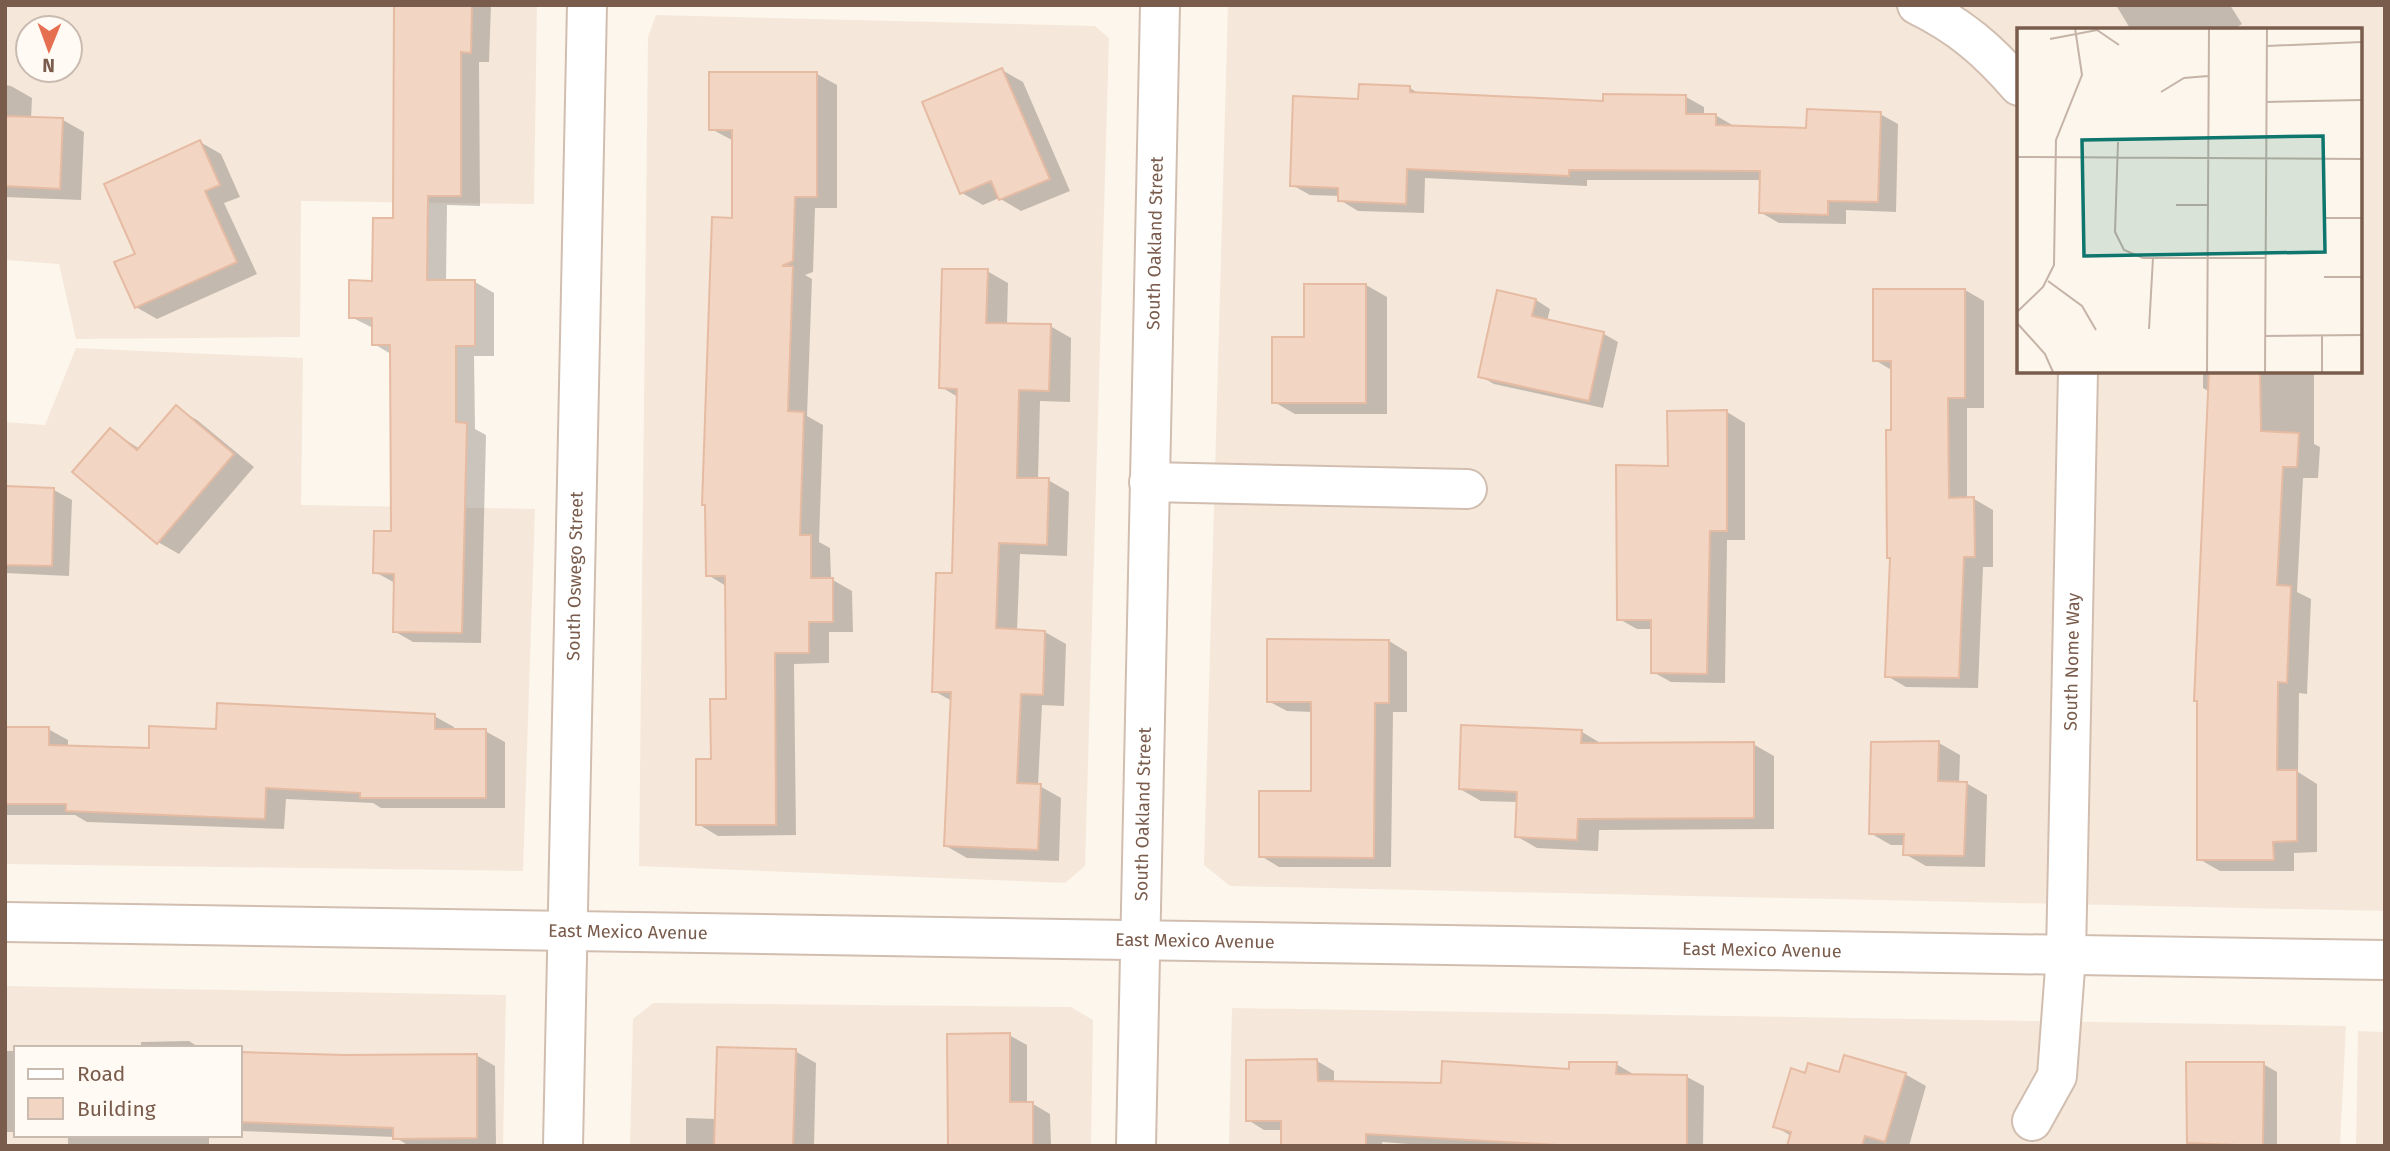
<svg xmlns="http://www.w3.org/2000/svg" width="2390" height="1151" viewBox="0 0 2390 1151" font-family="'Fira Sans',sans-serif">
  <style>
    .residential { fill: #f5e8da; fill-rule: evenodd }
    .shadow { fill: #0003 }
    .building { fill: #f3d5c3; stroke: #e6bba3; stroke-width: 2 }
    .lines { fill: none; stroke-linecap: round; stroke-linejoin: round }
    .minor-casing { stroke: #d1beb0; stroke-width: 42 }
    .minor { stroke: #fff; stroke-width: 38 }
    .labels { text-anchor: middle; stroke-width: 5; stroke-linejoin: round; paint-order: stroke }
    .street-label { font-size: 18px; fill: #7a5c4d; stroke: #fffaf3 }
    .inset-road { fill: none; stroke: #c5b3a7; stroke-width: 2 }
    .view { fill: #0f766e; fill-opacity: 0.15; stroke: #0f766e; stroke-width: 3.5 }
    .inset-edge { fill: none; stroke: #7a5c4d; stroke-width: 3.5 }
  </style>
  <rect width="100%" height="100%" fill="#fdf6ec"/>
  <!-- residential -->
  <g class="residential">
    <path d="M 5,5 L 537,5 L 534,204 L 301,201 L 300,337 L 76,339 L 59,264 L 5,260 ZM 28,28 L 70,28 L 70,70 L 28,70 Z"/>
    <path d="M 1228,5 L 2385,5 L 2385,911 L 1230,886 L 1204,865 ZM 2019,30 L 2360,30 L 2360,371 L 2019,371 Z"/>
    <path d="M 656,15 L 1095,26 L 1109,38 L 1085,866 L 1065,883 L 639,866 L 648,37 Z"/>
    <path d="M 76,348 L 303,358 L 301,505 L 535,509 L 523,871 L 5,864 L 5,422 L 45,425 Z"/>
    <path d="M 5,986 L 506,995 L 503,1146 L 5,1146 ZM 16,1048 L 240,1048 L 240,1135 L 16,1135 Z"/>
    <path d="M 653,1003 L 1071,1007 L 1093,1020 L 1091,1146 L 630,1146 L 633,1019 Z"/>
    <path d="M 1232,1008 L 2346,1026 L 2340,1146 L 1229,1146 Z"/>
    <path d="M 2358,1031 L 2385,1032 L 2385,1146 L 2356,1146 Z"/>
  </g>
  <!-- shadow -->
  <g class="shadow">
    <path d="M 396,5 L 491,5 L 489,62 L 479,62 L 480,206 L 447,205 L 446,282 L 475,282 L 494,293 L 494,356 L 474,356 L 475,429 L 486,435 L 481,643 L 413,642 L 394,631 L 395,583 L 375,572 L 392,533 L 391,354 L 374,344 L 373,328 L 351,317 L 374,282 L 394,220 Z"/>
    <path d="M 2116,5 L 2230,5 L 2242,24 L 2232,30 L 2131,30 Z"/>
    <path d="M 1002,70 L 1023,82 L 1070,191 L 1021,211 L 999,198 L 983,205 L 962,193 Z"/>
    <path d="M 817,74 L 837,85 L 837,208 L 815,208 L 813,272 L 805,275 L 812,279 L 807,416 L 823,425 L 819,542 L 830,548 L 831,579 L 852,591 L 853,632 L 829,632 L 829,663 L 794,664 L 796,835 L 718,836 L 698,824 L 728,701 L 726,586 L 708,575 L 734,219 L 734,141 L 711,129 Z"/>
    <path d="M 5,85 L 11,86 L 32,98 L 31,119 L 63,120 L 84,132 L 81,200 L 5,197 Z"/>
    <path d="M 1410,88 L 1421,95 L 1605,103 L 1686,97 L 1704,107 L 1704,116 L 1715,115 L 1734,126 L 1808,130 L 1880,114 L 1898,124 L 1896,212 L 1846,210 L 1846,224 L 1779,223 L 1760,212 L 1761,180 L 1587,180 L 1587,186 L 1425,178 L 1424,213 L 1358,211 L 1340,200 L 1340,196 L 1310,195 L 1292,185 L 1360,101 Z"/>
    <path d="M 200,142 L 221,154 L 240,197 L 224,203 L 257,274 L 157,319 L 136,307 L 137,255 Z"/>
    <path d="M 987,271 L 1008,283 L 1007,325 L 1050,326 L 1071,338 L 1070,402 L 1040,401 L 1038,480 L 1048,480 L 1069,492 L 1067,556 L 1020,554 L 1017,631 L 1045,632 L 1066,644 L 1064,706 L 1042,705 L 1038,785 L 1061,798 L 1059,861 L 967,858 L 946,846 L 952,701 L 934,691 L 953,575 L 958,397 L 941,387 Z"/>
    <path d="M 1366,285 L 1387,297 L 1387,414 L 1295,414 L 1274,402 L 1306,339 Z"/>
    <path d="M 1965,290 L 1984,301 L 1984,408 L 1967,408 L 1967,499 L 1974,499 L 1993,510 L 1993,567 L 1983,567 L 1978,688 L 1906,687 L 1887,676 L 1892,560 L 1893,371 L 1875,360 Z"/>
    <path d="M 1536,300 L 1550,309 L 1547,321 L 1604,334 L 1618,342 L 1603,408 L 1494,384 L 1480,376 Z"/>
    <path d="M 2203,371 L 2314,371 L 2314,444 L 2320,447 L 2318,478 L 2303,478 L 2297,592 L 2311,599 L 2307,694 L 2299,693 L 2298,772 L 2317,784 L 2317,852 L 2294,853 L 2294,871 L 2220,871 L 2199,859 L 2210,392 L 2203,388 Z"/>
    <path d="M 176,408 L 197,420 L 254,467 L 179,554 L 158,542 L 110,430 L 140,449 Z"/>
    <path d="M 1727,412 L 1745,423 L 1745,540 L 1727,540 L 1725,683 L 1671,682 L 1653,672 L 1653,629 L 1637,629 L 1619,619 L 1669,467 Z"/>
    <path d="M 5,488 L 54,490 L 72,500 L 69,576 L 5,573 Z"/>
    <path d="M 1389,641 L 1407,652 L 1407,712 L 1393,712 L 1391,867 L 1279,867 L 1261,856 L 1313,792 L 1313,712 L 1287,711 L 1268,701 Z"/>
    <path d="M 434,716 L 454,727 L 454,731 L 485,731 L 505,742 L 505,808 L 381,808 L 373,803 L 286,799 L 284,829 L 87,822 L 75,815 L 5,815 L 5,728 L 48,729 L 68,740 L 68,747 L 150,750 L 217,730 Z"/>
    <path d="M 1582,732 L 1602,744 L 1753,744 L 1774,756 L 1774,829 L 1599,830 L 1598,851 L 1537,848 L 1516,836 L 1518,802 L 1481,801 L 1460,789 Z"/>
    <path d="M 1939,743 L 1960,755 L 1959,783 L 1966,783 L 1987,795 L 1985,867 L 1926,866 L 1905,854 L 1905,845 L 1891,845 L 1870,833 Z"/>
    <path d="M 1009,1035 L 1027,1045 L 1027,1104 L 1033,1104 L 1050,1114 L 1051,1146 L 950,1146 Z"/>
    <path d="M 189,1041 L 200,1048 L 141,1048 L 141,1042 Z"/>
    <path d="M 5,1051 L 16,1051 L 15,1132 L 5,1132 Z"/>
    <path d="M 795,1051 L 816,1063 L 814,1146 L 686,1146 L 686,1118 L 717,1119 Z"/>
    <path d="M 240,1053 L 345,1057 L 476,1055 L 495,1066 L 496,1146 L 409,1146 L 395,1137 L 240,1131 Z"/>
    <path d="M 1317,1061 L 1334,1071 L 1334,1083 L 1442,1085 L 1616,1064 L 1633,1074 L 1633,1076 L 1687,1077 L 1704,1086 L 1703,1146 L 1435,1146 L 1382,1142 L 1382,1146 L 1283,1146 L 1283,1130 L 1264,1130 L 1248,1120 Z"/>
    <path d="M 2263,1064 L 2277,1072 L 2277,1146 L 2194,1146 L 2188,1142 Z"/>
    <path d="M 1840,1074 L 1905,1074 L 1926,1086 L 1909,1146 L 1788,1146 L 1791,1136 L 1775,1126 L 1806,1075 Z"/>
    <rect x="68" y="1135" width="141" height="11"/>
  </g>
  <!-- building -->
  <g class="building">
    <path d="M 394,5 L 472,5 L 471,53 L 461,52 L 461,196 L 428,196 L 427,280 L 475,280 L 475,346 L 456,346 L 456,422 L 467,423 L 462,633 L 393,632 L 394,574 L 373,573 L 374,531 L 391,531 L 390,345 L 372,345 L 372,318 L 349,318 L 349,280 L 372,281 L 373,218 L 393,218 Z"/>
    <path d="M 1002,68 L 1050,179 L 999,200 L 991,181 L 960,194 L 922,102 Z"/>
    <path d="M 709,72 L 817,72 L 817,197 L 795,197 L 793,261 L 782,266 L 793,266 L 788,411 L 804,412 L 800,535 L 811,535 L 811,578 L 833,578 L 833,622 L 809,622 L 809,653 L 775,653 L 776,825 L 696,825 L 696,759 L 711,759 L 710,699 L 726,699 L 725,576 L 706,576 L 705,505 L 702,505 L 712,217 L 732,218 L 732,130 L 709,130 Z"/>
    <path d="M 1359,84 L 1410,86 L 1410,92 L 1603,101 L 1603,94 L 1686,95 L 1686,114 L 1716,114 L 1716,125 L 1806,128 L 1807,109 L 1881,112 L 1878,202 L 1828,201 L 1828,215 L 1759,213 L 1760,171 L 1569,170 L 1569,176 L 1407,169 L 1406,204 L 1338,201 L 1338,188 L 1290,186 L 1293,96 L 1358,99 Z"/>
    <path d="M 5,116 L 63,118 L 60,189 L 5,186 Z"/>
    <path d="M 200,140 L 220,185 L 205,191 L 237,262 L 135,308 L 114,262 L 135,254 L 104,184 Z"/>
    <path d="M 942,269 L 988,269 L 986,323 L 1051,324 L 1049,391 L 1019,390 L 1017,478 L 1049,478 L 1047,545 L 999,543 L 996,628 L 1045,631 L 1043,695 L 1021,694 L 1017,783 L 1041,784 L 1038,850 L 944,846 L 951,692 L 932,692 L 936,573 L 952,573 L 957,389 L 939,388 Z"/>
    <path d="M 1304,284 L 1366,284 L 1366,403 L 1272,403 L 1272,337 L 1304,337 Z"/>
    <path d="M 1873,289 L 1965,289 L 1965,398 L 1948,398 L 1949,498 L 1974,497 L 1975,557 L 1964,557 L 1959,678 L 1885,677 L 1890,558 L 1887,558 L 1886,430 L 1891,430 L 1891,361 L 1873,361 Z"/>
    <path d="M 1497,290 L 1536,299 L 1532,316 L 1604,332 L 1589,401 L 1478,377 Z"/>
    <path d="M 2209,371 L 2260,371 L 2261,431 L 2299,433 L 2297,467 L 2283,467 L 2277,585 L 2291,586 L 2287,683 L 2278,682 L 2277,770 L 2297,770 L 2297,841 L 2273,842 L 2274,860 L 2197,860 L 2197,701 L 2194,701 Z"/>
    <path d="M 176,405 L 234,454 L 157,544 L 72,472 L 110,428 L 137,450 Z"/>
    <path d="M 1727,410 L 1727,531 L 1710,531 L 1707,674 L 1651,673 L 1651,620 L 1617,620 L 1616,465 L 1668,466 L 1667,411 Z"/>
    <path d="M 5,486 L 54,488 L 52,566 L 5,565 Z"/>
    <path d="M 1267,639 L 1389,640 L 1389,703 L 1375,703 L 1374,858 L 1259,857 L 1259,791 L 1311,791 L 1311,702 L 1267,702 Z"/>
    <path d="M 217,703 L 435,714 L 435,729 L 486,729 L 486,798 L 360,798 L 360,793 L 266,788 L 265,819 L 66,811 L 66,804 L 5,804 L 5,727 L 49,727 L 49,745 L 149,748 L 149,726 L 216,729 Z"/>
    <path d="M 1461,725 L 1582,730 L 1581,743 L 1754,742 L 1754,818 L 1578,819 L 1577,840 L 1515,837 L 1517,792 L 1459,789 Z"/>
    <path d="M 1939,741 L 1938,781 L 1967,782 L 1964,856 L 1903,855 L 1904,834 L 1869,834 L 1871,742 Z"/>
    <path d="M 1010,1033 L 1010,1102 L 1033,1102 L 1033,1146 L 948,1146 L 947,1034 Z"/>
    <path d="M 717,1047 L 796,1049 L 793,1146 L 714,1146 Z"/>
    <path d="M 240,1052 L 345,1055 L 477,1054 L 477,1138 L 393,1139 L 393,1128 L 240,1122 Z"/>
    <path d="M 1844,1055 L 1906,1073 L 1885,1142 L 1865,1136 L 1862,1146 L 1787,1146 L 1791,1132 L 1773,1127 L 1791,1068 L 1805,1073 L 1808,1063 L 1839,1072 Z"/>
    <path d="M 1317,1059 L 1318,1081 L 1441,1083 L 1442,1061 L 1569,1069 L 1569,1062 L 1617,1062 L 1616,1074 L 1687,1075 L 1687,1146 L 1574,1146 L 1366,1134 L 1366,1146 L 1281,1146 L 1281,1121 L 1246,1121 L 1246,1060 Z"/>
    <path d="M 2186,1062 L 2264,1062 L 2263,1146 L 2187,1143 Z"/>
  </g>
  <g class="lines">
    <defs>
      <g id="minor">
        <path d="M 1917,5 C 1960,26 1988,50 2019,86"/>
        <path d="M 1149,482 L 1467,489"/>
        <path id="s1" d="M 5,922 L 2385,960"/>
        <path id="s2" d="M 2032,1121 L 2057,1076 L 2066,955 L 2078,371"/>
        <path id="s3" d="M 563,1146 L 587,5"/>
        <path id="s4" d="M 1136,1146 L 1160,5"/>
      </g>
    </defs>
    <!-- minor casing -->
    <use href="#minor" class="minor-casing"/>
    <!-- minor -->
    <use href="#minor" class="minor"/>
  </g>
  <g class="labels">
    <!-- street labels -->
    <g class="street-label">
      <text dy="6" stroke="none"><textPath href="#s4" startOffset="903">South Oakland Street</textPath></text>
      <text dy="6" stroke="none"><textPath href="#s3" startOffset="570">South Oswego Street</textPath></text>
      <text dy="6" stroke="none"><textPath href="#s2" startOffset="466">South Nome Way</textPath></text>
      <text dy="6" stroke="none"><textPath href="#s4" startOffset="332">South Oakland Street</textPath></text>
      <text dy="6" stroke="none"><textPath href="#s1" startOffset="623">East Mexico Avenue</textPath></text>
      <text dy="6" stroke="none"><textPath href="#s1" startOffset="1190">East Mexico Avenue</textPath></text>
      <text dy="6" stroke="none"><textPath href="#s1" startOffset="1757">East Mexico Avenue</textPath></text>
    </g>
  </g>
  <!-- overview -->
  <g transform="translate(2017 28)">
    <rect width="345" height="345" fill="#fdf6ec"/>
    <path class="inset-road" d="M 33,11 L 80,2 L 102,17M 250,18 L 345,14M 144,64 L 167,50 L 191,48M 249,74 L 345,72M 101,114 L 98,204 L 107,222 L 126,230 L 249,230M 0,129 L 345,131M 159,177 L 191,177M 308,190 L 345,190M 307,249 L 345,249M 31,253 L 65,278 L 79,302M 0,284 L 26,259 L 37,237 L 39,112 L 65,47 L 58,0M 0,295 L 28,326 L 36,344M 132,301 L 136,230M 248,308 L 345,307M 190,344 L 192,0M 248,344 L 250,0M 305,344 L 305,308"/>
    <path class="view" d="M 306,108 L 308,224 L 67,228 L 65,112 Z"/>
    <rect width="345" height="345" class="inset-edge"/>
  </g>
  <!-- border -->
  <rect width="2390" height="1151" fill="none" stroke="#7a5c4d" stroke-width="14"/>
  <!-- legend -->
  <rect x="14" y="1046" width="228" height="91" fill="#fffaf3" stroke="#cabbb1" stroke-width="2"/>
  <rect x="28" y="1069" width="35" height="10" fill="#ffffff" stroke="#cabbb1" stroke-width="2"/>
  <text x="77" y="1081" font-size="21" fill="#7a5c4d">Road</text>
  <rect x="28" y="1098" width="35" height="21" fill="#f3d5c3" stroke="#cabbb1" stroke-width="2"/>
  <text x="77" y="1116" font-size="21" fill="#7a5c4d">Building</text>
  <!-- north arrow -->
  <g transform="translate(49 49) rotate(181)"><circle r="33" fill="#fffaf3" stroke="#cabbb1" stroke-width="2"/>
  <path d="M0-5L12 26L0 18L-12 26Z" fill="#e76f51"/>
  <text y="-10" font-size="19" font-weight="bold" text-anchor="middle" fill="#7a5c4d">N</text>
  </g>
</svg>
